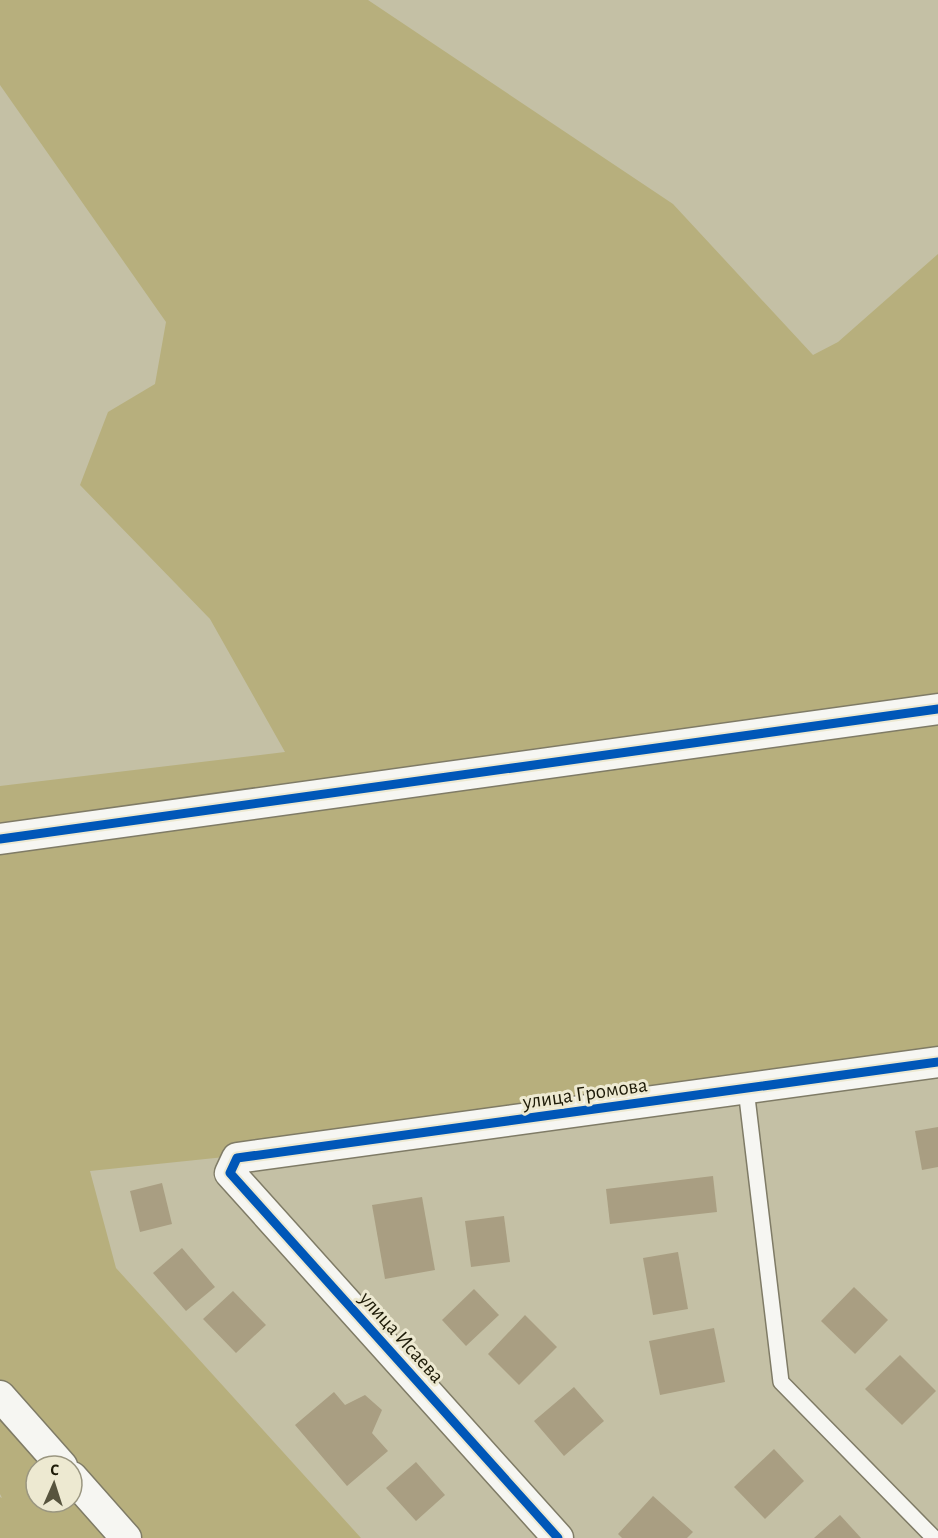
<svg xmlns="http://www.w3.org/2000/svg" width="938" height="1538" viewBox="0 0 938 1538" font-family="'Alegreya Sans',sans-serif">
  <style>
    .green { fill: #b7af7d }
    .building { fill: #a99e82 }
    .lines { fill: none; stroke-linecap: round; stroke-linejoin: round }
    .service-casing { stroke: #7f7b66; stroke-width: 18 }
    .minor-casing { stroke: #7f7b66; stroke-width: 33 }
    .service { stroke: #f6f6f2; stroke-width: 15 }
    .minor { stroke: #f6f6f2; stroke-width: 30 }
    .cycleway-casing { stroke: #ede9d1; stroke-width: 13 }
    .cycleway { stroke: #0057b8; stroke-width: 9 }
    .labels { text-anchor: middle; stroke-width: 6; stroke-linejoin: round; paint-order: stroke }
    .street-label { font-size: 21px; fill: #1d1a07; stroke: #ede9d1 }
  </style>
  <rect width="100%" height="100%" fill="#c4c0a5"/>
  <!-- green -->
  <g class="green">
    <path d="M 0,0 L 368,0 L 673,204 L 813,355 L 838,342 L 938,254 L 938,1076 L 776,1100 L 90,1171 L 116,1268 L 361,1538 L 132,1538 L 0,1388 L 0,786 L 285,752 L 210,619 L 80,485 L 108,412 L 155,384 L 166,322 L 0,85 Z"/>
    <path d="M 0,1412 L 50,1466 L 36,1466 L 36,1502 L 72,1502 L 72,1490 L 117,1538 L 0,1538 L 0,1497 L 2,1498 L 0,1494 Z"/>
  </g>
  <!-- building -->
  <g class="building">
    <path d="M 938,1127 L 938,1167 L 922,1170 L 915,1131 Z"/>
    <path d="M 713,1176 L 717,1212 L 610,1224 L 606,1189 Z"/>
    <path d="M 162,1183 L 172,1224 L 140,1232 L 130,1191 Z"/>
    <path d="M 422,1197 L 435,1270 L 385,1279 L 372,1205 Z"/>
    <path d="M 504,1216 L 510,1262 L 471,1267 L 465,1221 Z"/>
    <path d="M 182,1248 L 215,1287 L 186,1311 L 153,1273 Z"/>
    <path d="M 678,1252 L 688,1309 L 653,1315 L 643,1258 Z"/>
    <path d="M 854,1287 L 888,1320 L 855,1354 L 821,1321 Z"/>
    <path d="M 474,1289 L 499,1315 L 466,1346 L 442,1320 Z"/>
    <path d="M 233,1291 L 266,1325 L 236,1353 L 203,1319 Z"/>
    <path d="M 525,1315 L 557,1347 L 519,1385 L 488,1354 Z"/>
    <path d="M 714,1328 L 725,1382 L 660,1395 L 649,1341 Z"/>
    <path d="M 900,1355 L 936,1391 L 902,1425 L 865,1389 Z"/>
    <path d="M 574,1387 L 604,1421 L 564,1456 L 534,1421 Z"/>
    <path d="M 334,1392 L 345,1405 L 365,1395 L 382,1410 L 372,1433 L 388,1451 L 347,1486 L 295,1425 Z"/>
    <path d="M 774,1449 L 804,1481 L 765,1519 L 734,1487 Z"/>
    <path d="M 416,1462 L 445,1495 L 416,1521 L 386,1488 Z"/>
    <path d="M 653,1496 L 693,1532 L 687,1538 L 622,1538 L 618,1534 Z"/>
    <path d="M 840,1515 L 861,1538 L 814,1538 Z"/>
  </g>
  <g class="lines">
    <defs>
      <path id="service" d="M 746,1089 L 781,1382 L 934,1538"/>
      <g id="minor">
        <path d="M 0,839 L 938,709"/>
        <path d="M 0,1396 L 62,1466"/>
        <path d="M 72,1477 L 126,1538"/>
        <path d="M 558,1538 L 230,1173 L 237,1158 L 938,1062"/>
      </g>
    </defs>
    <!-- service casing -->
    <use href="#service" class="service-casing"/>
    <!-- minor casing -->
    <use href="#minor" class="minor-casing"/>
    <!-- service -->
    <use href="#service" class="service"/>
    <!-- minor -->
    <use href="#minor" class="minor"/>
    <defs>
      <g id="cycleway">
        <path d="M 0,839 L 938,709"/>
        <path d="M 558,1538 L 230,1173 L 237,1158 L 938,1062"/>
      </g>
    </defs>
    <!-- cycleway casing -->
    <use href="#cycleway" class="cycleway-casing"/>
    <!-- cycleway -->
    <use href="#cycleway" class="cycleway"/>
  </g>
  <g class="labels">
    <!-- street labels -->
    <g class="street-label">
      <text transform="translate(585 1093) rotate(-8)" y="7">улица Громова</text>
      <text transform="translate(402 1337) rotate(48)" y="7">улица Исаева</text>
    </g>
  </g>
  <!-- north arrow -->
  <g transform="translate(54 1484) rotate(3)"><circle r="28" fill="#ede9d1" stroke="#9a9680" stroke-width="1.5"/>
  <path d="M0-4.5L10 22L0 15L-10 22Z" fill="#57543e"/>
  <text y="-9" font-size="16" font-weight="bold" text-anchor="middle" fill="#1d1a07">С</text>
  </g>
</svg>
